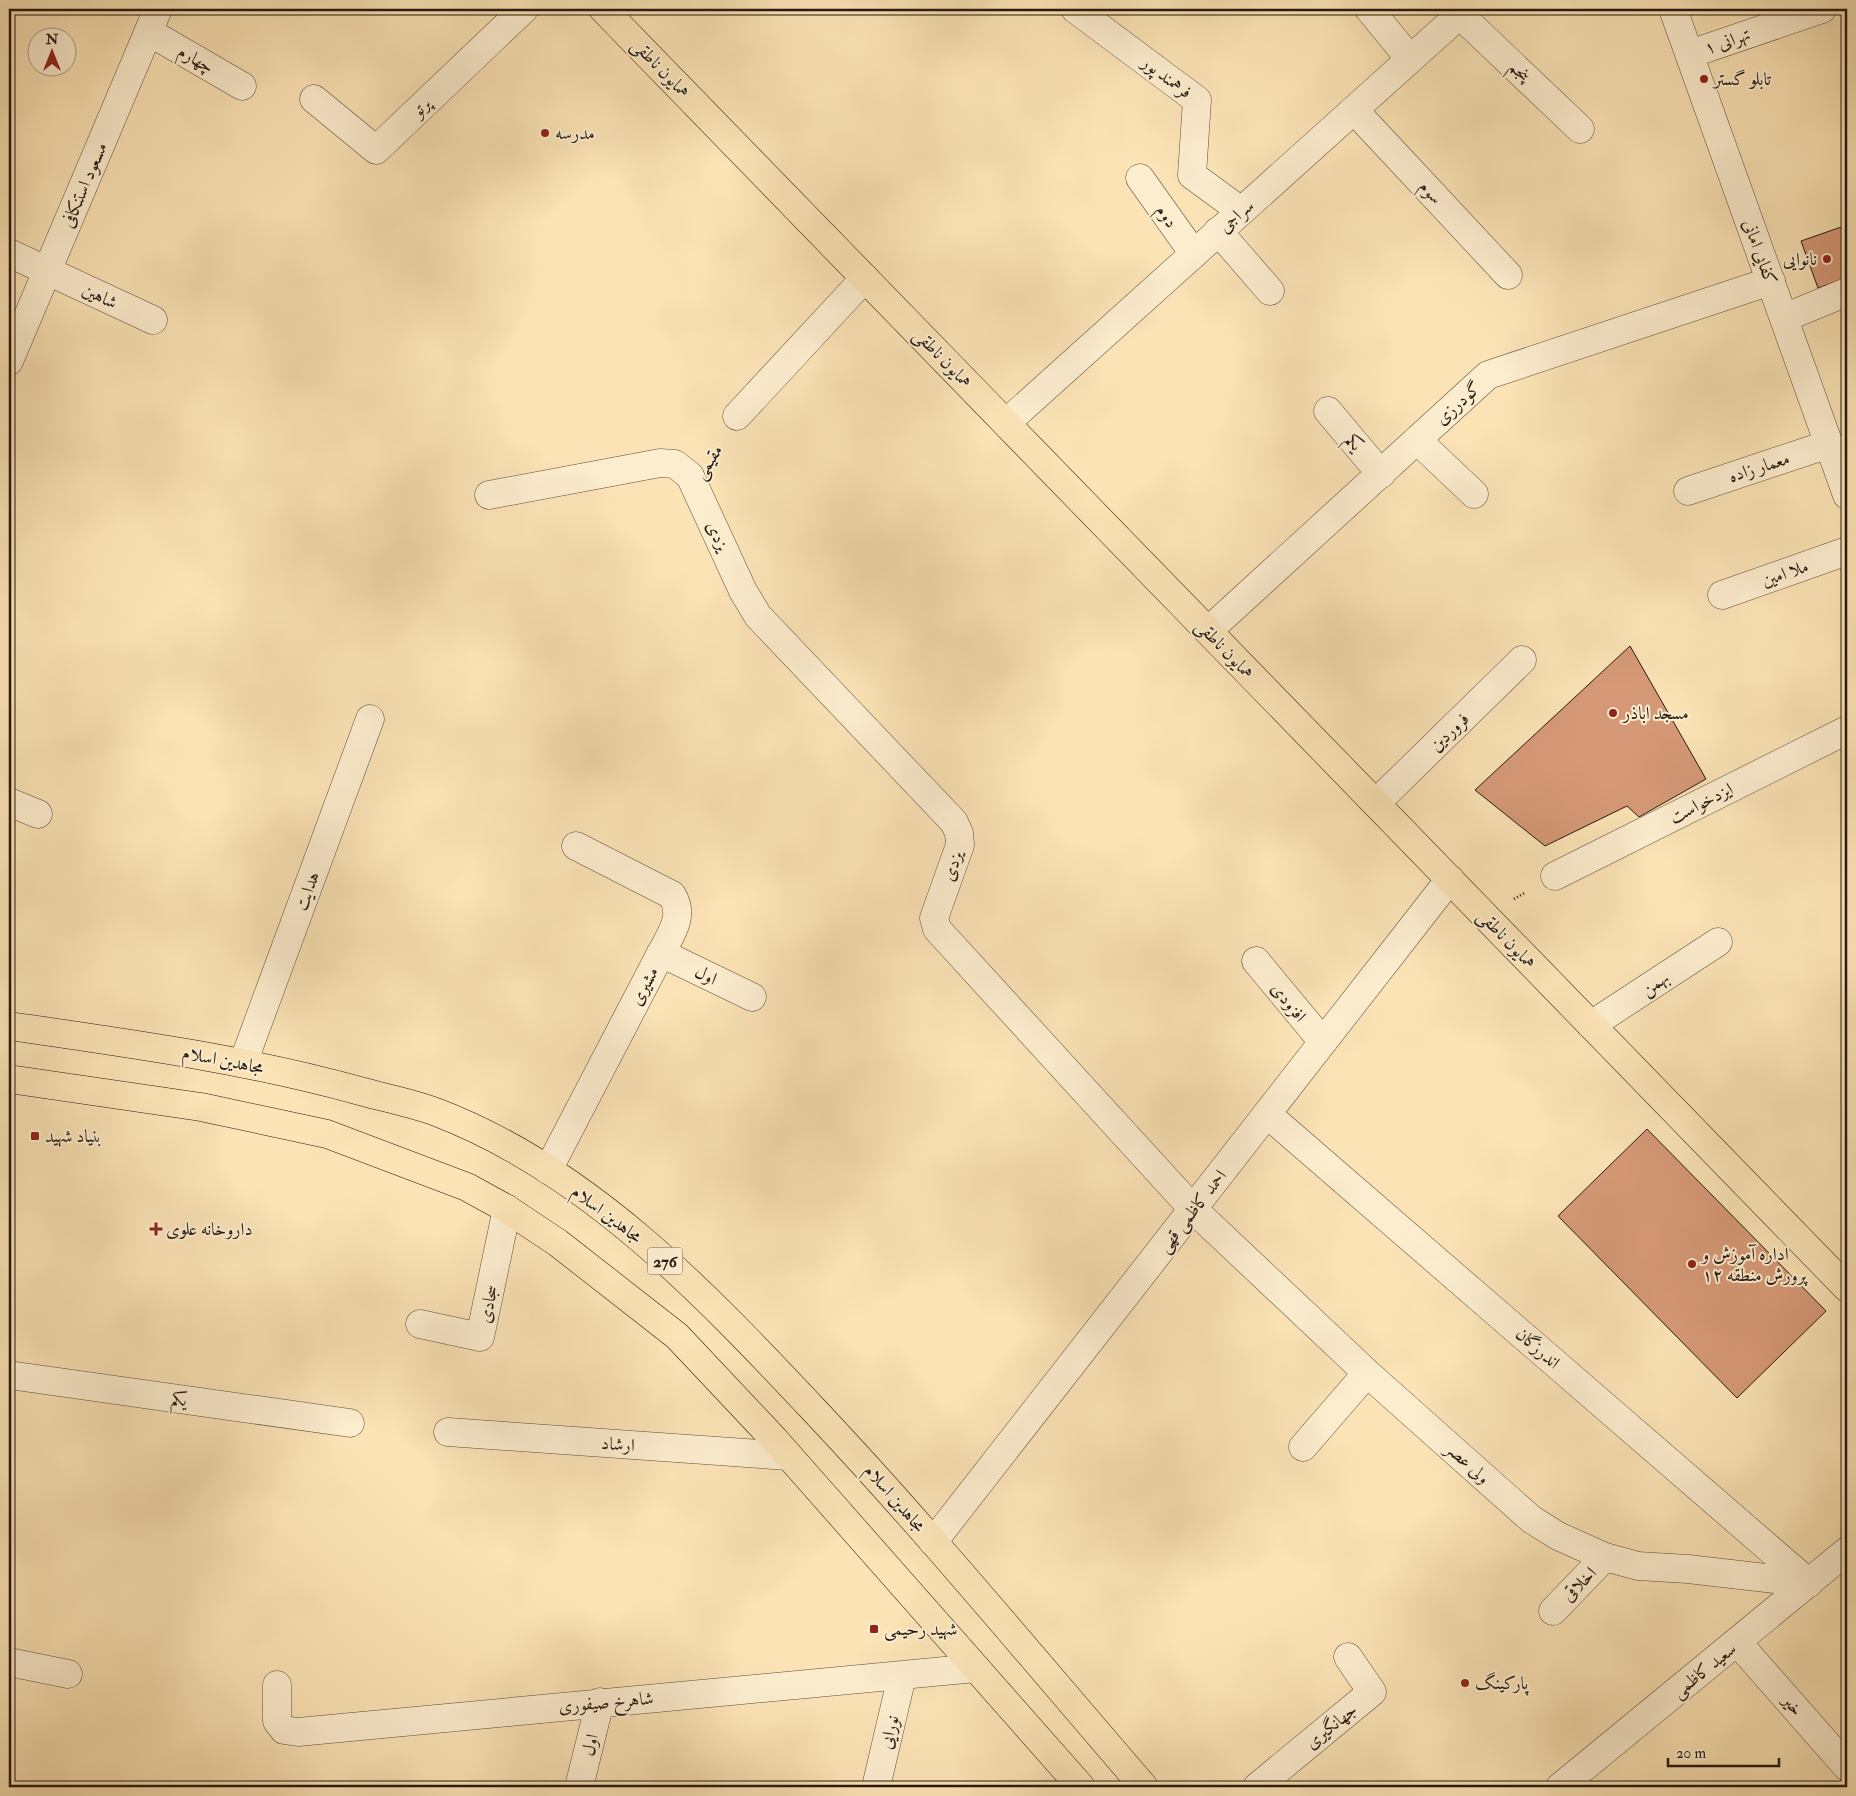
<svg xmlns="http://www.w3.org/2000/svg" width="1856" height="1796" viewBox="0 0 1856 1796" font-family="'IM FELL Double Pica',Amiri,serif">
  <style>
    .building { fill: #d69977; stroke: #231911 }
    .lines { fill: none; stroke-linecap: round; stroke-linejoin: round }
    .minor-casing { stroke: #594c3a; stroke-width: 29 }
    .major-casing { stroke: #231911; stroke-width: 29 }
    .path { stroke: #231911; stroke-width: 3; stroke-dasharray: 1 2.5; stroke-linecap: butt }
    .minor { stroke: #fcedcf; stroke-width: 28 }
    .major { stroke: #fbe3b5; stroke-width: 28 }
    .poi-dot { fill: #8f2418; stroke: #fcedcf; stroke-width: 2 }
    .labels { text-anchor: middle; stroke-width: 4; stroke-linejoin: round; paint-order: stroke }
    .shield { fill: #fcedcf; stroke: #64594a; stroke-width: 1 }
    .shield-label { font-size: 16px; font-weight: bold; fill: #231911 }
    .street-label { font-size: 18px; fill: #231911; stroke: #fcedcf }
    .poi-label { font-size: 18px; fill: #231911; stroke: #fcedcf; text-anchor: start }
  </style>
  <rect width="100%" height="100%" fill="#fbe3b5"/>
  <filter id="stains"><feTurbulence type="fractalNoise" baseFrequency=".004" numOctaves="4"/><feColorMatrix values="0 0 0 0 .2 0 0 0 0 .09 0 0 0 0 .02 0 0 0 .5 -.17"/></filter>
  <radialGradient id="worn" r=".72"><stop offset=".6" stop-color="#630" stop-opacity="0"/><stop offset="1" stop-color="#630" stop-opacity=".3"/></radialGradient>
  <!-- building -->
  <g class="building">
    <path d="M 1847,225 L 1847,278 L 1818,288 L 1801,241 Z"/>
    <path d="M 1630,646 L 1706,779 L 1639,817 L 1627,806 L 1545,846 L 1475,790 Z"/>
    <path d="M 1647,1129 L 1826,1311 L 1737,1398 L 1558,1216 Z"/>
  </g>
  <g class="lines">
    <defs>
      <g id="minor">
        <path d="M 1075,9 L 1197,100 L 1192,175 L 1241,211"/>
        <path d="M 1369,9 L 1410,59"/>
        <path d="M 1673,9 L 1847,495"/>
        <path d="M 1459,14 L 1580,129"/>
        <path d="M 149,32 L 242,86"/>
        <path d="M 1690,54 L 1822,9"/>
        <path d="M 314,99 L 376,150 L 524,9"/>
        <path d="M 1354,110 L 1508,275"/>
        <path d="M 1140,178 L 1194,254"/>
        <path d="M 1218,231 L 1270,291"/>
        <path d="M 9,253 L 153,320"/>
        <path d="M 1784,318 L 1847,292"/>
        <path d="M 9,361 L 158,9"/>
        <path d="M 1328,411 L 1381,474"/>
        <path d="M 737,416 L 865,278"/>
        <path d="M 1006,423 L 1466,9"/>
        <path d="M 1417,440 L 1474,494"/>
        <path d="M 1688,491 L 1829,444"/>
        <path d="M 489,495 L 660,463 L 675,464 L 690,476 L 743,591 L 758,616 L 954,822 L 959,833 L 960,845 L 934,918 L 937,929 L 1193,1209 L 1367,1373 L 1531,1519 L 1558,1536 L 1605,1557 L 1638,1566 L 1688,1569 L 1809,1583"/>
        <path d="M 1722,595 L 1847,551"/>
        <path d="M 1208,631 L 1488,375 L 1771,281"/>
        <path d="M 9,802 L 38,814"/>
        <path d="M 1376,803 L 1522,660"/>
        <path d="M 1555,876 L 1847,730"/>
        <path d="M 661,953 L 752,997"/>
        <path d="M 1256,961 L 1323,1042"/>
        <path d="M 1591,1025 L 1718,942"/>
        <path d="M 243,1063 L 370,719"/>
        <path d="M 1267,1114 L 1809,1583"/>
        <path d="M 548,1170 L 661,953 C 671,934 685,916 672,895 L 576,846"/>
        <path d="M 420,1324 L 480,1337 L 507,1209"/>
        <path d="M 9,1375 L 350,1423"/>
        <path d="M 448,1432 L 788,1456"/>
        <path d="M 1303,1447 L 1367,1373"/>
        <path d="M 933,1542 L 1450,879"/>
        <path d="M 1553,1611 L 1605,1557"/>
        <path d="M 1738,1643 L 1847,1767"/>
        <path d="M 9,1662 L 68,1674"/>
        <path d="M 277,1685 L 277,1721 L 284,1730 L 298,1732 L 976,1668"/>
        <path d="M 579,1787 L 600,1702"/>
        <path d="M 876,1787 L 902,1676"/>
        <path d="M 1257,1787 L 1372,1692 L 1348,1657"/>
        <path d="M 1560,1787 L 1847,1551"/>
      </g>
      <g id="major">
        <path d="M 603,9 L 1847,1288"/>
        <path d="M 9,1026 C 127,1043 245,1059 360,1091 C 385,1098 412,1103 436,1112 C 588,1170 705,1294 814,1410 C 929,1532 1035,1661 1144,1787"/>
        <path d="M 9,1079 L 201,1107 L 327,1134 L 467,1187 L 507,1209 L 558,1243 L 677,1336 L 774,1439 L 1081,1787"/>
      </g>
    </defs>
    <!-- minor casing -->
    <use href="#minor" class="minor-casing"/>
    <!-- major casing -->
    <use href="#major" class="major-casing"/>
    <!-- path -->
    <path class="path" d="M 1514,899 L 1526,892"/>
    <!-- minor -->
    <use href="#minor" class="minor"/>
    <!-- major -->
    <use href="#major" class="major"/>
  </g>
  <!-- markers -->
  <g class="poi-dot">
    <circle cx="1704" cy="79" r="5"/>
    <circle cx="545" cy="133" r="5"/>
    <circle cx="1827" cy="259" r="5"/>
    <circle cx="1613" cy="713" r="5"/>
    <rect x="30" y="1131" width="10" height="10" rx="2.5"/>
    <path d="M153.5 1221.5h5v5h5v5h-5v5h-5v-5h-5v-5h5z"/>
    <circle cx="1692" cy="1264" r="5"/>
    <rect x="869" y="1624" width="10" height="10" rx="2.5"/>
    <circle cx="1465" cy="1683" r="5"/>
  </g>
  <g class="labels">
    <!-- shield labels -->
    <rect class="shield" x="647.5" y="1247.5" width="35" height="27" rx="4"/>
    <g class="shield-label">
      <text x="665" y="1267">276</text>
    </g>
    <!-- street labels -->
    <g class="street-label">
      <text transform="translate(1727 41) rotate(-19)" y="6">تهرانی ۱</text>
      <text transform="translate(196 59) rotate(30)" y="6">چهارم</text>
      <text transform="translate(661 68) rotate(46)" y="6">همایون ناطقی</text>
      <text transform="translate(1520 71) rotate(43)" y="6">پنجم</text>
      <text transform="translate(1167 77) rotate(37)" y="6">فرهمند پور</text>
      <text transform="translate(421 107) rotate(-44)" y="6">پرتو</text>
      <text transform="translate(84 185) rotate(-67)" y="6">مسعود استنکافی</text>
      <text transform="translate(1431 192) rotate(47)" y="6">سوم</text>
      <text transform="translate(1167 216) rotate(55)" y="6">دوم</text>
      <text transform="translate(1236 216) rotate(-42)" y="6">سراجی</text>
      <text transform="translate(1760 252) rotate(70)" y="6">کفایی امانی</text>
      <text transform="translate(100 296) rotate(25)" y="6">شاهین</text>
      <text transform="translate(943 358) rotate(46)" y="6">همایون ناطقی</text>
      <text transform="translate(1458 403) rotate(-42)" y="6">گودرزی</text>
      <text transform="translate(1354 442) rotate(50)" y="6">یکم</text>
      <text transform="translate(708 462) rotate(-57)" y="6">مقیمی</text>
      <text transform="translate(1759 467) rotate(-18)" y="6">معمار زاده</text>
      <text transform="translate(718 536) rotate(66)" y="6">یزدی</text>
      <text transform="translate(1785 573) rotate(-19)" y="6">ملا امین</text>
      <text transform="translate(1225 649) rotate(46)" y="6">همایون ناطقی</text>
      <text transform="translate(1449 732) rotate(-44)" y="6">فروردین</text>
      <text transform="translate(1701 803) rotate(-27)" y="6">ایزدخواست</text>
      <text transform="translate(952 866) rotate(-71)" y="6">یزدی</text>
      <text transform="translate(307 891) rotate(-70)" y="6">هدایت</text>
      <text transform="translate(1507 939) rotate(46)" y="6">همایون ناطقی</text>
      <text transform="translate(706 975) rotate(26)" y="6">اول</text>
      <text transform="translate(1655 983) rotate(-33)" y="6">بهمن</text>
      <text transform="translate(644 986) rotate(-62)" y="6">مشیری</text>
      <text transform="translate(1289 1002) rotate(51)" y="6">افزودی</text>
      <text transform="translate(223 1060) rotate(11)" y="6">مجاهدین اسلام</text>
      <text transform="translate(1192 1211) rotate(-52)" y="6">احمد کاظمی قهی</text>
      <text transform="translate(607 1214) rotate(37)" y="6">مجاهدین اسلام</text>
      <text transform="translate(488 1304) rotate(-78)" y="6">سجادی</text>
      <text transform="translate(1538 1348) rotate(41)" y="6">اندرزگان</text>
      <text transform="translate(179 1399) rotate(8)" y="6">یکم</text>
      <text transform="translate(618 1444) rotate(4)" y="6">ارشاد</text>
      <text transform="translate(1468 1463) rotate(42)" y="6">ولی عصر</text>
      <text transform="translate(895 1498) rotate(49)" y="6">مجاهدین اسلام</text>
      <text transform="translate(1579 1584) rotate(-45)" y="6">اخلاقی</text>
      <text transform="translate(1704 1670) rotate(-39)" y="6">سعید کاظمی</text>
      <text transform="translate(606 1702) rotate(-5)" y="6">شاهرخ صیفوری</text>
      <text transform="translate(1793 1705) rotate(49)" y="6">خیر</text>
      <text transform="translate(1331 1726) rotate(-39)" y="6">جهانگیری</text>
      <text transform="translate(889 1732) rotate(-77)" y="6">نورایی</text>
      <text transform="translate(590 1745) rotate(-76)" y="6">اول</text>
    </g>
    <!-- poi labels -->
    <g class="poi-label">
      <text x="1714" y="85">تابلو گستر</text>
      <text x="555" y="139">مدرسه</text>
      <text x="1817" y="265" text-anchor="end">نانوایی</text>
      <text x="1623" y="719">مسجد اباذر</text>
      <text x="45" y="1142">بنیاد شهید</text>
      <text x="166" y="1235">داروخانه علوی</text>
      <text x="1702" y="1260">اداره آموزش و<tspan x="1702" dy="21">پرورش منطقه ۱۲</tspan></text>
      <text x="884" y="1635">شهید رحیمی</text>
      <text x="1475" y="1689">پارکینگ</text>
    </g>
  </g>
  <!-- margin -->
  <rect width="1856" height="1796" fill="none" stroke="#fbe3b5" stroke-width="30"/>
  <rect x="10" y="10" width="1836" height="1776" fill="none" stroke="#231911" stroke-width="2.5"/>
  <rect x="15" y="15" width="1826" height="1766" fill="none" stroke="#231911"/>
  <!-- north arrow -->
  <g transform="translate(52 52)"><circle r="24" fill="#fcedcf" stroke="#a59883"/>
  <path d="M0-4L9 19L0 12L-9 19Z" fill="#8f2418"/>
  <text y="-8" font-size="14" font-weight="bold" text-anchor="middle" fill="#231911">N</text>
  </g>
  <!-- scale -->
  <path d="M1668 1758v8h111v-8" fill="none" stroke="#231911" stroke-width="2.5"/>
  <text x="1676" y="1758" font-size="15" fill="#231911" stroke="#fcedcf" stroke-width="4" paint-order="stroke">20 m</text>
  <rect width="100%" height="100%" filter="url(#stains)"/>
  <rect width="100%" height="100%" fill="url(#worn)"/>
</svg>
